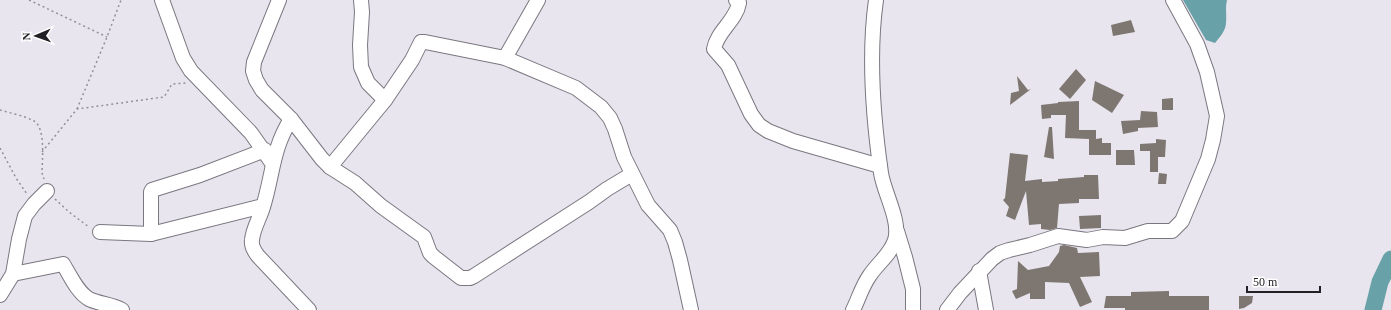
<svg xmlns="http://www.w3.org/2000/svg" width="1391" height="310" viewBox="0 0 1391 310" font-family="Georgia,serif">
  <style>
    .water { fill: #69a1a8 }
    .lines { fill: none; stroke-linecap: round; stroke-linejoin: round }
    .river { stroke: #69a1a8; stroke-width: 17 }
    .building { fill: #7e7771 }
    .minor-casing { stroke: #7a7780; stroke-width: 16 }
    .path { stroke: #929097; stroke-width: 1.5; stroke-dasharray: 2 3; stroke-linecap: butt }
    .minor { stroke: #fff; stroke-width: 14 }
  </style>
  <rect width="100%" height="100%" fill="#e8e5ee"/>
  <!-- water -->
  <path class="water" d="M 1183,0 L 1227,0 C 1225,8 1227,15 1226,23 C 1226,30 1220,37 1215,43 L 1206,40 Z"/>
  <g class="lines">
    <!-- river -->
    <path class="river" d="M 1373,310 L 1380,282 L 1391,259"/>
  </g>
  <!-- building -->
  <g class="building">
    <path d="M 1131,20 L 1135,32 L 1113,36 L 1111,25 Z"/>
    <path d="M 1076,69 L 1086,80 L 1070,99 L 1059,89 Z"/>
    <path d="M 1017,76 L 1028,90 L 1031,89 L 1010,105 L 1011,93 L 1019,91 Z"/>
    <path d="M 1095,81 L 1124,95 L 1112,113 L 1092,100 Z"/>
    <path d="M 1173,98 L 1173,110 L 1162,110 L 1162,99 Z"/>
    <path d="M 1079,101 L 1079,130 L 1096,130 L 1096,139 L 1102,138 L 1102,143 L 1111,143 L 1111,155 L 1089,155 L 1089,139 L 1065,138 L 1066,115 L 1051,115 L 1051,118 L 1042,119 L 1041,105 L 1058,103 L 1058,102 Z"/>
    <path d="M 1141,111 L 1157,112 L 1158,127 L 1138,128 L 1138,131 L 1123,134 L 1121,121 L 1140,120 Z"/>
    <path d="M 1049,127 L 1052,127 L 1054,159 L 1044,157 Z"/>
    <path d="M 1156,139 L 1166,140 L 1165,157 L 1158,157 L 1158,172 L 1150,172 L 1150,151 L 1140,151 L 1140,144 L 1156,143 Z"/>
    <path d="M 1116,150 L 1134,150 L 1135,165 L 1116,165 Z"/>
    <path d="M 1010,153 L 1028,155 L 1025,181 L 1042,179 L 1042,182 L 1058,181 L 1058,179 L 1084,177 L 1084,175 L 1098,175 L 1099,199 L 1079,199 L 1079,203 L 1059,204 L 1057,228 L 1050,230 L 1041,229 L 1041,224 L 1029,225 L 1026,191 L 1015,220 L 1006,216 L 1009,207 L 1003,200 L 1005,198 Z"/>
    <path d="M 1159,173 L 1167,174 L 1166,184 L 1158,184 Z"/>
    <path d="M 1101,215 L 1101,228 L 1080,229 L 1079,216 Z"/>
    <path d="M 1064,245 L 1077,248 L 1078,253 L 1099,252 L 1100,276 L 1080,277 L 1092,302 L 1080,307 L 1069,283 L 1045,282 L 1045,299 L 1030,299 L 1030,293 L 1016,299 L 1012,291 L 1017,289 L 1018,261 L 1028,270 L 1049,266 L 1059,252 L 1060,246 Z"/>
    <path d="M 1169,291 L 1169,296 L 1209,296 L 1209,310 L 1125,310 L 1125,308 L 1104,308 L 1106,296 L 1131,296 L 1131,292 Z"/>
    <path d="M 1239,296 L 1253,296 L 1252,303 L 1244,308 L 1239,309 Z"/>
  </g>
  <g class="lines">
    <defs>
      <g id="minor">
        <path d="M 162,0 L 183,58 L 191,71 L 251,133 L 272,163"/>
        <path d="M 279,0 L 254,62 L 253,71 L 256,80 L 262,90 L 291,119 L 322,159 L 330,167 L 355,183 L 381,206 L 424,237 L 430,253 L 434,257 L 461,278 L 470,278 L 474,276 L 589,202 L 607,189 L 632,174"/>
        <path d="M 361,0 L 362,12 L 360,45 L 361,67 L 368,83 L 385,100"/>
        <path d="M 736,0 L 739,3 C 736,21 717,31 714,49 L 728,65 L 751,114 L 759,125 L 768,131 L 793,141 L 880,166"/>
        <path d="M 505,58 L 538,0"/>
        <path d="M 291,119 C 272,149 273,175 263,207 C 260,218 253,228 252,240 C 251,246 254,251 258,256 L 309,310"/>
        <path d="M 330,167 L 385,100 L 412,60 L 421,42 L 425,42 L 505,58 L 576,88 L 601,107 L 610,118 L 615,129 L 624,157 L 648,205 L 670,230 L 675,242 L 680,260 L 691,310"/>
        <path d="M 897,231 L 905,257 L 913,289 L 913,310"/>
        <path d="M 100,232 L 151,234 L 263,206"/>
        <path d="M 151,234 L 151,192 L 152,190 L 200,175 L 265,150"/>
        <path d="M 979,271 L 986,310"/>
        <path d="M 13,274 L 63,264 C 70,275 77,292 89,299 C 99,304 111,304 122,310"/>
        <path d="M 0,295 L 13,274 L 19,239 L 25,216 L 34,204 L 47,191"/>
        <path d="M 853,310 C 859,298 862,286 870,275 C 878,263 891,254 895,240 C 901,221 884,193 881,173 C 873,117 868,56 876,0"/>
        <path d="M 947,310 L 960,293 L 992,259 L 1000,253 L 1009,250 L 1030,245 L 1058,236 L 1087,240 L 1103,237 L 1125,238 L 1148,231 L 1172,231 L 1182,221 L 1208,159 L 1213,140 L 1217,116 L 1207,72 L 1197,44 L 1173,0"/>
      </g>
    </defs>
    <!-- minor casing -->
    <use href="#minor" class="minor-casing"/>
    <!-- path -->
    <g class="path">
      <path d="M 29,0 L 107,37"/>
      <path d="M 77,109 L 107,37 L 121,0"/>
      <path d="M 0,110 C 10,113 25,116 34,121 C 46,128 42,160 42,173 L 44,179"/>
      <path d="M 0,148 L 16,178 L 27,194"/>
      <path d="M 42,152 L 77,109 L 164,97 L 172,84 L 186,83"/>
      <path d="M 55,199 L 69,212 L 89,227"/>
    </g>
    <!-- minor -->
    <use href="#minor" class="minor"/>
  </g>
  <!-- north arrow -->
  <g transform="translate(36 36) rotate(268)" stroke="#ffffff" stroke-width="3" paint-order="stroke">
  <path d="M0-3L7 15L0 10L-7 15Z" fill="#212024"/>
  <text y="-6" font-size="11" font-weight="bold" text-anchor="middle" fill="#212024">N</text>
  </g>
  <!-- scale -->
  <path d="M1247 286v6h73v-6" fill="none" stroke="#212024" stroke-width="2"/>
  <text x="1253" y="286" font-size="12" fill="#212024" stroke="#ffffff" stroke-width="3" paint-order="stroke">50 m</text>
</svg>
